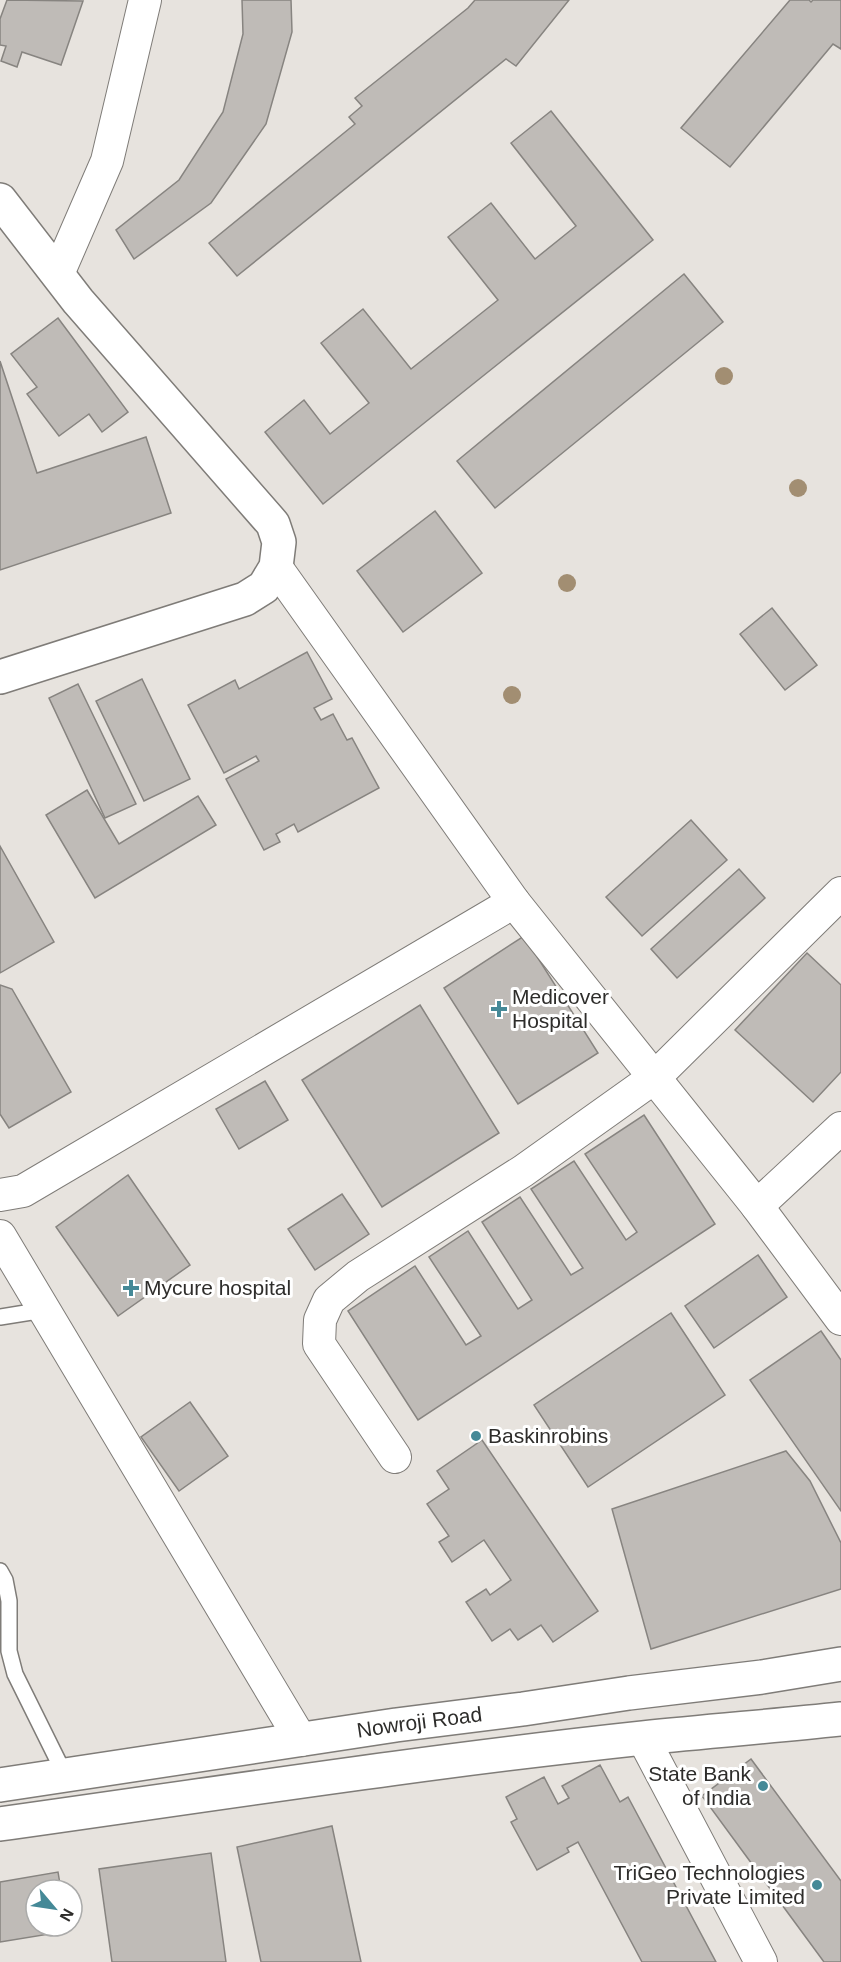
<svg xmlns="http://www.w3.org/2000/svg" width="841" height="1962" viewBox="0 0 841 1962" font-family="Helvetica,sans-serif">
  <style>
    .building { fill: #bfbbb7; stroke: #878480; stroke-width: 1.5 }
    .lines { fill: none; stroke-linecap: round; stroke-linejoin: round }
    .service-casing { stroke: #7f7c78; stroke-width: 18 }
    .minor-casing { stroke: #7f7c78; stroke-width: 34 }
    .tertiary-casing { stroke: #7f7c78; stroke-width: 36 }
    .service { stroke: #fff; stroke-width: 15 }
    .minor { stroke: #fff; stroke-width: 32 }
    .tertiary { stroke: #fff; stroke-width: 33 }
    .tree { fill: #a28e72 }
    .poi-dot { fill: #458997; stroke: #fff; stroke-width: 2 }
    .labels { text-anchor: middle; stroke-width: 6; stroke-linejoin: round; paint-order: stroke }
    .poi-label { font-size: 21px; fill: #2e2d2b; stroke: #fff; text-anchor: start }
    .street-label { font-size: 21px; fill: #2e2d2b; stroke: #fff }
  </style>
  <rect width="100%" height="100%" fill="#e7e3de"/>
  <!-- building -->
  <g class="building">
    <path d="M 7,0 L 83,1 L 61,65 L 22,52 L 17,67 L 1,61 L 6,46 L 0,45 L 0,19 Z"/>
    <path d="M 242,0 L 291,0 L 292,32 L 266,124 L 211,203 L 134,259 L 116,230 L 179,180 L 223,112 L 243,34 Z"/>
    <path d="M 475,0 L 569,0 L 516,66 L 506,59 L 237,276 L 209,243 L 355,124 L 349,117 L 362,106 L 355,98 L 468,8 Z"/>
    <path d="M 790,0 L 809,0 L 811,2 L 813,0 L 841,0 L 841,49 L 833,44 L 730,167 L 681,128 Z"/>
    <path d="M 551,111 L 653,240 L 323,504 L 265,432 L 304,400 L 330,434 L 369,403 L 321,343 L 363,309 L 411,369 L 498,300 L 448,237 L 491,203 L 535,259 L 576,226 L 511,143 Z"/>
    <path d="M 684,274 L 723,322 L 495,508 L 457,461 Z"/>
    <path d="M 58,318 L 128,412 L 102,432 L 89,414 L 59,436 L 27,394 L 37,387 L 11,354 Z"/>
    <path d="M 0,361 L 37,473 L 146,437 L 171,513 L 0,570 Z"/>
    <path d="M 435,511 L 482,573 L 403,632 L 357,571 Z"/>
    <path d="M 772,608 L 817,665 L 785,690 L 740,634 Z"/>
    <path d="M 307,652 L 332,699 L 314,708 L 321,720 L 333,714 L 347,740 L 352,738 L 379,788 L 298,832 L 294,824 L 276,834 L 280,842 L 264,850 L 226,779 L 259,761 L 256,756 L 224,773 L 188,705 L 235,680 L 239,689 Z"/>
    <path d="M 142,679 L 190,779 L 144,801 L 96,701 Z"/>
    <path d="M 78,684 L 136,804 L 105,818 L 49,698 Z"/>
    <path d="M 87,790 L 119,844 L 198,796 L 216,825 L 95,898 L 46,815 Z"/>
    <path d="M 691,820 L 727,860 L 642,936 L 606,897 Z"/>
    <path d="M 0,846 L 54,942 L 0,973 Z"/>
    <path d="M 739,869 L 765,898 L 677,978 L 651,949 Z"/>
    <path d="M 524,936 L 598,1053 L 518,1104 L 444,988 Z"/>
    <path d="M 807,953 L 841,985 L 841,1072 L 813,1102 L 735,1030 Z"/>
    <path d="M 0,985 L 12,989 L 71,1092 L 9,1128 L 0,1114 Z"/>
    <path d="M 420,1005 L 499,1133 L 382,1207 L 302,1080 Z"/>
    <path d="M 265,1081 L 288,1120 L 239,1149 L 216,1109 Z"/>
    <path d="M 644,1115 L 715,1224 L 418,1420 L 348,1311 L 415,1266 L 466,1345 L 481,1336 L 429,1257 L 468,1231 L 518,1309 L 532,1300 L 482,1222 L 520,1197 L 571,1275 L 583,1268 L 531,1189 L 574,1161 L 626,1240 L 637,1232 L 585,1154 Z"/>
    <path d="M 128,1175 L 190,1265 L 118,1316 L 56,1227 Z"/>
    <path d="M 342,1194 L 369,1234 L 315,1270 L 288,1229 Z"/>
    <path d="M 758,1255 L 787,1297 L 714,1348 L 685,1306 Z"/>
    <path d="M 671,1313 L 725,1395 L 588,1487 L 534,1405 Z"/>
    <path d="M 821,1331 L 841,1360 L 841,1511 L 750,1380 Z"/>
    <path d="M 190,1402 L 228,1456 L 179,1491 L 141,1437 Z"/>
    <path d="M 482,1440 L 598,1611 L 553,1642 L 541,1625 L 518,1640 L 510,1629 L 492,1641 L 466,1602 L 486,1589 L 490,1595 L 511,1580 L 484,1540 L 452,1562 L 439,1542 L 449,1536 L 427,1504 L 449,1489 L 437,1471 Z"/>
    <path d="M 786,1451 L 810,1481 L 841,1543 L 841,1589 L 651,1649 L 612,1509 Z"/>
    <path d="M 751,1759 L 841,1881 L 841,1962 L 824,1962 L 702,1796 Z"/>
    <path d="M 600,1765 L 620,1802 L 628,1797 L 716,1962 L 642,1962 L 578,1842 L 567,1848 L 569,1852 L 537,1870 L 511,1822 L 517,1819 L 506,1797 L 544,1777 L 558,1804 L 569,1798 L 562,1786 Z"/>
    <path d="M 332,1826 L 361,1962 L 261,1962 L 237,1847 Z"/>
    <path d="M 211,1853 L 226,1962 L 112,1962 L 99,1869 Z"/>
    <path d="M 58,1872 L 61,1890 L 36,1890 L 36,1926 L 67,1926 L 68,1931 L 0,1942 L 0,1882 Z"/>
  </g>
  <g class="lines">
    <defs>
      <g id="service">
        <path d="M 0,1317 L 44,1310"/>
        <path d="M 0,1571 L 5,1580 L 9,1601 L 9,1651 L 15,1674 L 65,1775"/>
      </g>
      <g id="minor">
        <path d="M 58,274 L 107,161 L 145,0"/>
        <path d="M 276,567 L 514,902 L 757,1206 L 841,1319"/>
        <path d="M 0,1195 L 23,1191 L 514,902"/>
        <path d="M 757,1206 L 841,1128"/>
        <path d="M 0,1236 L 301,1740"/>
        <path d="M 395,1457 L 319,1344 L 320,1320 L 329,1300 L 358,1276 L 523,1171 L 655,1077 L 841,893"/>
        <path d="M 643,1738 L 761,1962"/>
      </g>
      <g id="tertiary">
        <path d="M 0,200 L 78,301 L 273,524 L 279,542 L 276,567 L 264,587 L 245,599 L 0,677"/>
        <path id="s1" d="M 0,1785 L 396,1725 L 523,1709 L 629,1693 L 762,1677 L 841,1664"/>
        <path d="M 0,1824 C 214,1794 428,1761 643,1738 C 709,1731 775,1726 841,1719"/>
      </g>
    </defs>
    <!-- service casing -->
    <use href="#service" class="service-casing"/>
    <!-- minor casing -->
    <use href="#minor" class="minor-casing"/>
    <!-- tertiary casing -->
    <use href="#tertiary" class="tertiary-casing"/>
    <!-- service -->
    <use href="#service" class="service"/>
    <!-- minor -->
    <use href="#minor" class="minor"/>
    <!-- tertiary -->
    <use href="#tertiary" class="tertiary"/>
  </g>
  <!-- trees -->
  <g class="tree">
    <circle cx="724" cy="376" r="9"/>
    <circle cx="798" cy="488" r="9"/>
    <circle cx="567" cy="583" r="9"/>
    <circle cx="512" cy="695" r="9"/>
  </g>
  <!-- markers -->
  <g class="poi-dot">
    <path d="M496 1000h6v6h6v6h-6v6h-6v-6h-6v-6h6z"/>
    <path d="M128 1279h6v6h6v6h-6v6h-6v-6h-6v-6h6z"/>
    <circle cx="476" cy="1436" r="6"/>
    <circle cx="763" cy="1786" r="6"/>
    <circle cx="817" cy="1885" r="6"/>
  </g>
  <g class="labels">
    <!-- poi labels -->
    <g class="poi-label">
      <text x="512" y="1004">Medicover<tspan x="512" dy="24">Hospital</tspan></text>
      <text x="144" y="1295">Mycure hospital</text>
      <text x="488" y="1443">Baskinrobins</text>
      <text x="751" y="1781" text-anchor="end">State Bank<tspan x="751" dy="24">of India</tspan></text>
      <text x="805" y="1880" text-anchor="end">TriGeo Technologies<tspan x="805" dy="24">Private Limited</tspan></text>
    </g>
    <!-- street labels -->
    <g class="street-label">
      <text dy="7" stroke="none"><textPath href="#s1" startOffset="424">Nowroji Road</textPath></text>
    </g>
  </g>
  <!-- north arrow -->
  <g transform="translate(54 1908) rotate(119)"><circle r="28" fill="#ffffff" stroke="#ababaa" stroke-width="1.5"/>
  <path d="M0-4.5L10 22L0 15L-10 22Z" fill="#458997"/>
  <text y="-9" font-size="16" font-weight="bold" text-anchor="middle" fill="#2e2d2b">N</text>
  </g>
</svg>
